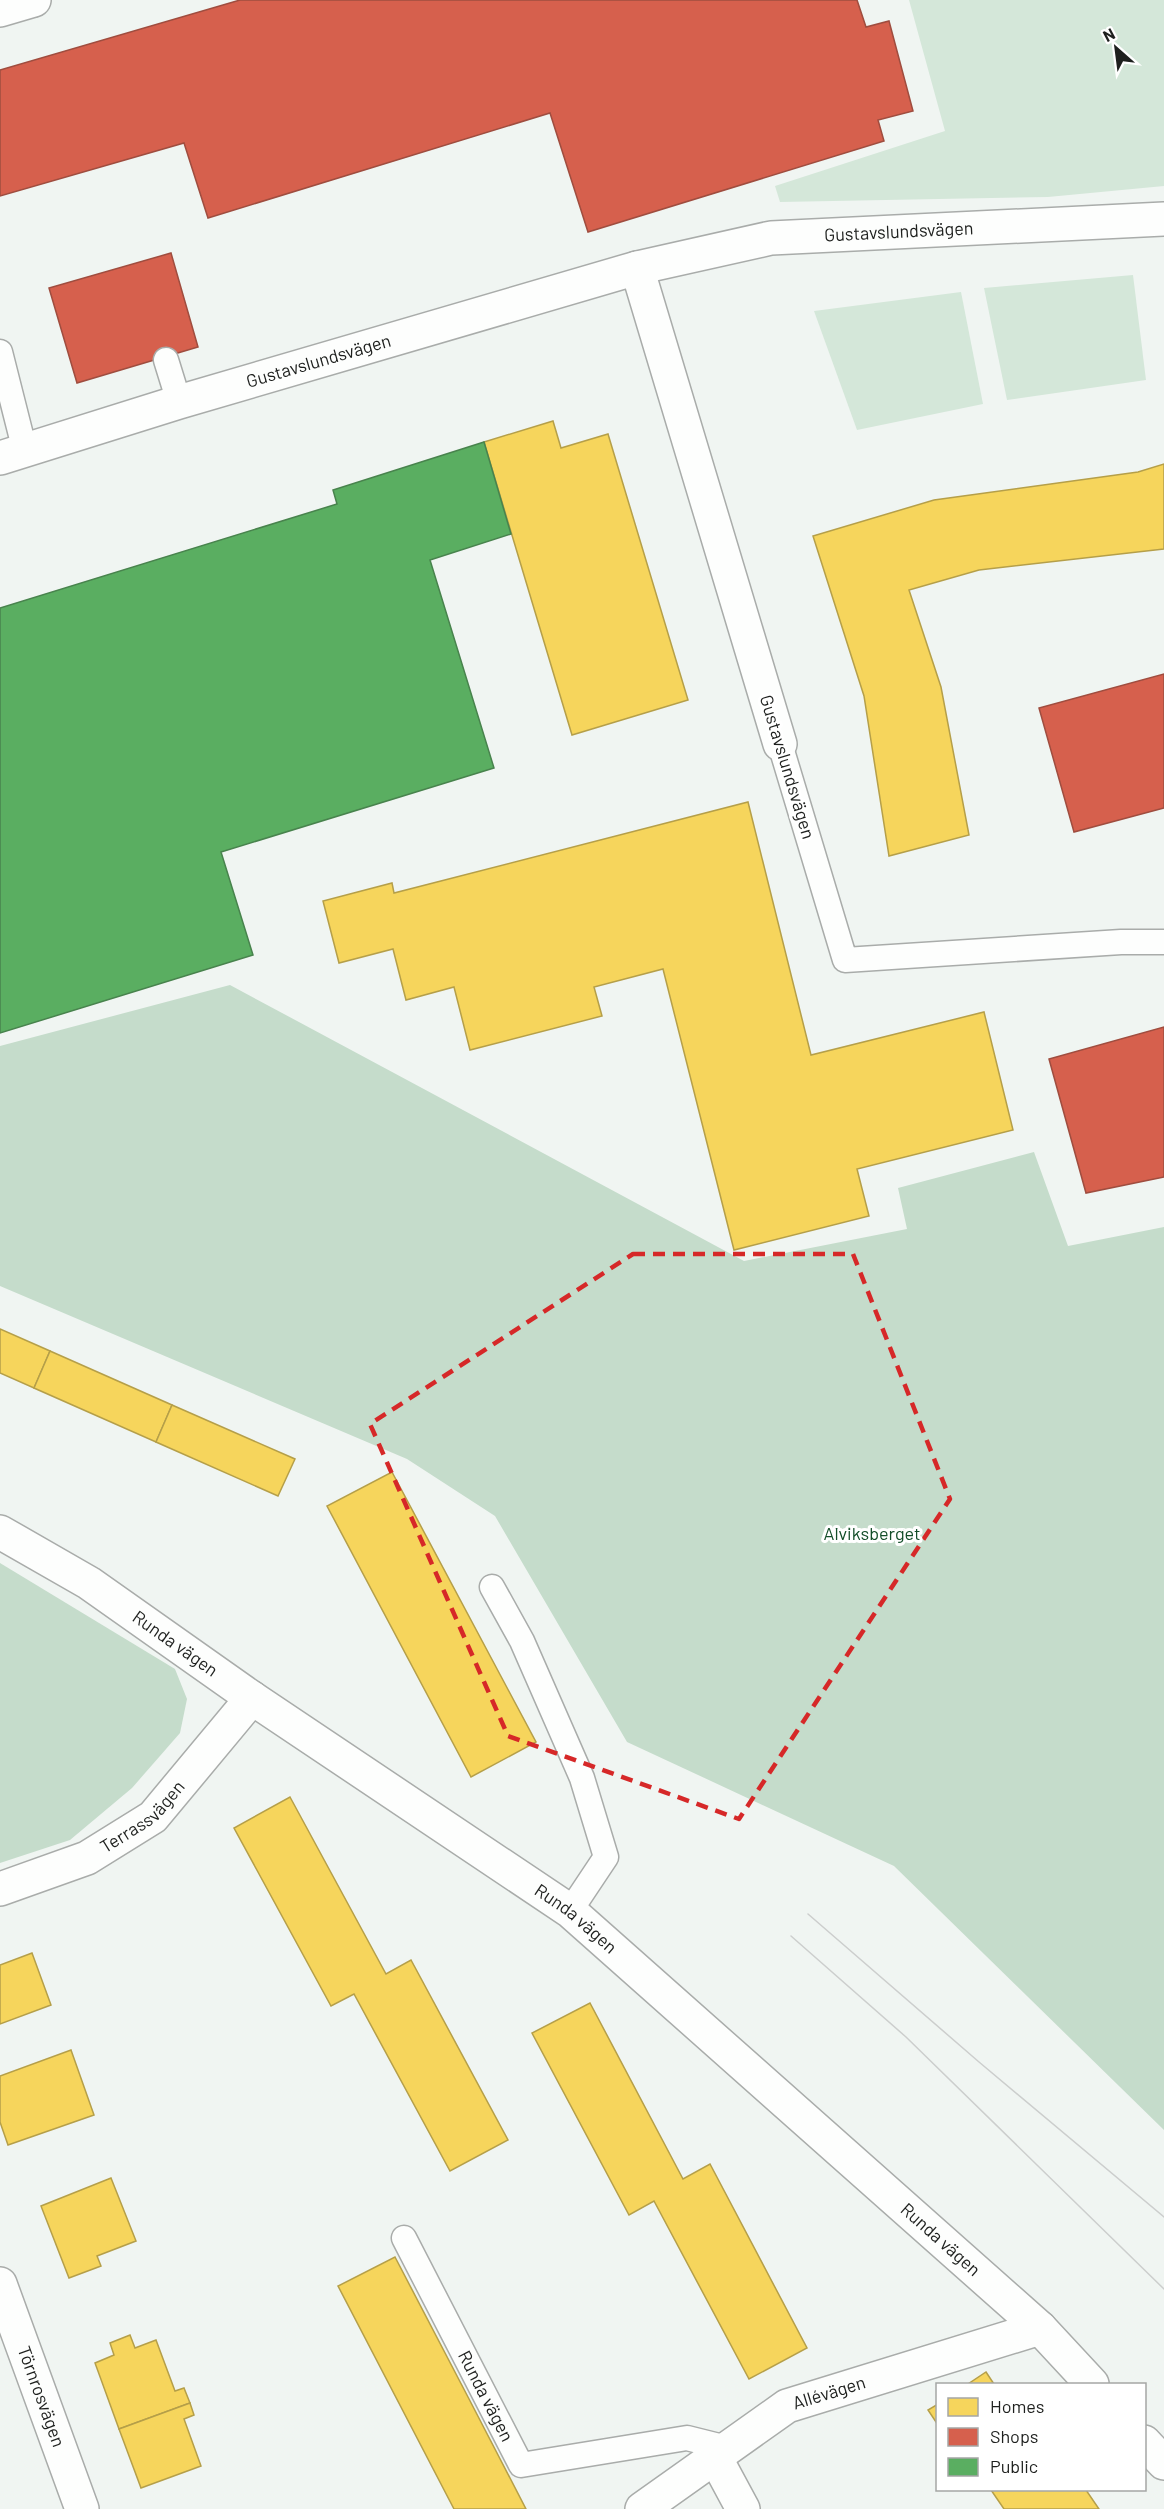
<svg xmlns="http://www.w3.org/2000/svg" width="1164" height="2509" viewBox="0 0 1164 2509" font-family="Barlow,sans-serif">
  <style>
    .green { fill: #d4e7d9 }
    .forest { fill: #c5dccb }
    .homes { fill: #f6d55c; stroke: #b59f49; stroke-width: 1.5 }
    .shops { fill: #d6604d; stroke: #9f4d3f; stroke-width: 1.5 }
    .public { fill: #5aae61; stroke: #48834d; stroke-width: 1.5 }
    .lines { fill: none; stroke-linecap: round; stroke-linejoin: round }
    .lane-casing { stroke: #a9acaa; stroke-width: 27 }
    .street-casing { stroke: #a9acaa; stroke-width: 36 }
    .secondary-casing { stroke: #a9acaa; stroke-width: 36 }
    .primary-casing { stroke: #a9acaa; stroke-width: 36 }
    .lane { stroke: #fdfefd; stroke-width: 24 }
    .street { stroke: #fdfefd; stroke-width: 33 }
    .secondary { stroke: #fdfefd; stroke-width: 33 }
    .primary { stroke: #fdfefd; stroke-width: 33 }
    .tram { stroke: #cccecd; stroke-width: 1.5 }
    .marked { fill: none; stroke: #d62828; stroke-width: 4.5; stroke-dasharray: 12 8; stroke-linejoin: round }
    .labels { text-anchor: middle; stroke-width: 6; stroke-linejoin: round; paint-order: stroke }
    .street-label { font-size: 18px; fill: #1e201e; stroke: #fff }
    .park-label { font-size: 18px; fill: #124d28; stroke: #fff }
  </style>
  <rect width="100%" height="100%" fill="#f0f5f2"/>
  <!-- green -->
  <g class="green">
    <path d="M 909,0 L 1164,0 L 1164,186 L 1048,197 L 780,202 L 775,186 L 945,131 Z"/>
    <path d="M 1133,275 L 1146,380 L 1007,400 L 984,288 Z"/>
    <path d="M 961,292 L 983,404 L 857,430 L 814,311 Z"/>
  </g>
  <!-- forest -->
  <g class="forest">
    <path d="M 230,985 L 744,1261 L 907,1229 L 898,1188 L 1034,1152 L 1068,1246 L 1164,1227 L 1164,2130 L 894,1866 L 627,1742 L 495,1516 L 407,1459 L 0,1286 L 0,1046 Z"/>
    <path d="M 0,1563 L 175,1669 L 187,1699 L 180,1733 L 132,1788 L 70,1840 L 0,1863 Z"/>
  </g>
  <!-- homes -->
  <g class="homes">
    <path d="M 553,421 L 561,448 L 608,434 L 688,700 L 572,735 L 484,442 Z"/>
    <path d="M 1164,464 L 1164,549 L 979,570 L 909,590 L 941,687 L 969,835 L 889,856 L 864,696 L 813,536 L 934,500 L 1138,472 Z"/>
    <path d="M 748,802 L 811,1055 L 984,1012 L 1013,1130 L 857,1169 L 869,1216 L 734,1250 L 663,969 L 594,987 L 602,1016 L 470,1050 L 454,987 L 406,1000 L 393,949 L 339,963 L 323,901 L 392,883 L 394,893 Z"/>
    <path d="M 0,1329 L 50,1351 L 34,1388 L 0,1373 Z"/>
    <path d="M 50,1351 L 172,1405 L 156,1442 L 34,1388 Z"/>
    <path d="M 172,1405 L 295,1459 L 278,1496 L 156,1442 Z"/>
    <path d="M 392,1472 L 536,1742 L 471,1777 L 327,1506 Z"/>
    <path d="M 290,1797 L 386,1974 L 411,1960 L 508,2140 L 450,2171 L 354,1994 L 331,2006 L 234,1828 Z"/>
    <path d="M 32,1953 L 51,2005 L 0,2024 L 0,1965 Z"/>
    <path d="M 590,2003 L 683,2179 L 710,2164 L 807,2348 L 749,2379 L 654,2201 L 629,2215 L 532,2033 Z"/>
    <path d="M 71,2050 L 94,2115 L 8,2145 L 0,2122 L 0,2076 Z"/>
    <path d="M 111,2178 L 136,2241 L 97,2256 L 101,2266 L 69,2278 L 41,2206 Z"/>
    <path d="M 395,2257 L 468,2397 L 526,2509 L 454,2509 L 338,2286 Z"/>
    <path d="M 130,2335 L 135,2348 L 156,2340 L 175,2391 L 184,2388 L 190,2403 L 119,2429 L 95,2363 L 114,2355 L 110,2343 Z"/>
    <path d="M 986,2372 L 994,2384 L 968,2384 Z"/>
    <path d="M 190,2403 L 194,2415 L 184,2419 L 201,2466 L 141,2488 L 119,2429 Z"/>
    <path d="M 938,2404 L 938,2425 L 928,2410 Z"/>
    <path d="M 991,2490 L 1086,2490 L 1099,2509 L 1004,2509 Z"/>
  </g>
  <!-- shops -->
  <g class="shops">
    <path d="M 240,0 L 857,0 L 866,27 L 889,21 L 913,111 L 878,120 L 884,141 L 588,232 L 550,113 L 208,218 L 184,143 L 0,196 L 0,70 Z"/>
    <path d="M 171,253 L 198,347 L 77,383 L 49,288 Z"/>
    <path d="M 1164,674 L 1164,808 L 1074,832 L 1039,708 Z"/>
    <path d="M 1164,1027 L 1164,1177 L 1086,1193 L 1049,1059 Z"/>
  </g>
  <!-- public -->
  <path class="public" d="M 484,442 L 511,534 L 430,560 L 494,768 L 221,852 L 253,955 L 0,1033 L 0,608 L 337,504 L 333,490 Z"/>
  <g class="lines">
    <defs>
      <g id="lane">
        <path d="M 0,352 L 25,451"/>
        <path d="M 166,360 L 179,402"/>
        <path d="M 780,744 L 845,960 L 1121,942 L 1164,942"/>
        <path d="M 492,1587 L 522,1641 L 582,1778 L 606,1857 L 570,1911"/>
        <path id="s1" d="M 404,2238 L 521,2465 L 687,2438 L 727,2448"/>
      </g>
      <g id="street">
        <path d="M 637,268 L 780,744"/>
        <path id="s2" d="M 0,1532 L 89,1583 L 252,1698 L 570,1911 L 1040,2328 L 1092,2384"/>
        <path id="s3" d="M 0,1889 L 87,1858 L 153,1817 L 252,1698"/>
        <path id="s4" d="M 0,2284 L 82,2509"/>
        <path d="M 1144,2442 L 1164,2463"/>
        <path d="M 715,2457 L 743,2509"/>
        <path id="s5" d="M 642,2509 L 787,2406 L 1040,2328"/>
      </g>
      <g id="secondary">
        <path id="s6" d="M 0,458 L 179,402 L 637,268 L 771,238 L 1164,219"/>
      </g>
      <path id="primary" d="M 0,10 L 34,0"/>
    </defs>
    <!-- lane casing -->
    <use href="#lane" class="lane-casing"/>
    <!-- street casing -->
    <use href="#street" class="street-casing"/>
    <!-- secondary casing -->
    <use href="#secondary" class="secondary-casing"/>
    <!-- primary casing -->
    <use href="#primary" class="primary-casing"/>
    <!-- lane -->
    <use href="#lane" class="lane"/>
    <!-- street -->
    <use href="#street" class="street"/>
    <!-- secondary -->
    <use href="#secondary" class="secondary"/>
    <!-- primary -->
    <use href="#primary" class="primary"/>
    <!-- tram -->
    <g class="tram">
      <path d="M 808,1914 L 979,2062 L 1164,2217"/>
      <path d="M 791,1936 L 906,2037 L 1164,2289"/>
    </g>
  </g>
  <!-- marked area -->
  <path class="marked" d="M 633,1254 L 853,1254 L 950,1499 L 739,1819 L 508,1736 L 370,1424 Z"/>
  <g class="labels">
    <!-- street labels -->
    <g class="street-label">
      <text dy="6" stroke="none"><textPath href="#s6" startOffset="930">Gustavslundsvägen</textPath></text>
      <text dy="6" stroke="none"><textPath href="#s6" startOffset="333">Gustavslundsvägen</textPath></text>
      <text transform="translate(787 767) rotate(73)" y="6">Gustavslundsvägen</text>
      <text dy="6" stroke="none"><textPath href="#s2" startOffset="208">Runda vägen</textPath></text>
      <text dy="6" stroke="none"><textPath href="#s3" startOffset="162">Terrassvägen</textPath></text>
      <text dy="6" stroke="none"><textPath href="#s2" startOffset="694">Runda vägen</textPath></text>
      <text dy="6" stroke="none"><textPath href="#s2" startOffset="1180">Runda vägen</textPath></text>
      <text dy="6" stroke="none"><textPath href="#s5" startOffset="222">Allévägen</textPath></text>
      <text dy="6" stroke="none"><textPath href="#s4" startOffset="120">Törnrosvägen</textPath></text>
      <text dy="6" stroke="none"><textPath href="#s1" startOffset="178">Runda vägen</textPath></text>
    </g>
    <!-- park labels -->
    <g class="park-label">
      <text x="872" y="1540">Alviksberget</text>
    </g>
  </g>
  <!-- legend -->
  <rect x="936" y="2383" width="210" height="108" fill="#ffffff" stroke="#a5a6a5" stroke-width="1.5"/>
  <rect x="948" y="2398" width="30" height="18" fill="#f6d55c" stroke="#a5a6a5" stroke-width="1.5"/>
  <text x="990" y="2413" font-size="18" fill="#1e201e">Homes</text>
  <rect x="948" y="2428" width="30" height="18" fill="#d6604d" stroke="#a5a6a5" stroke-width="1.5"/>
  <text x="990" y="2443" font-size="18" fill="#1e201e">Shops</text>
  <rect x="948" y="2458" width="30" height="18" fill="#5aae61" stroke="#a5a6a5" stroke-width="1.5"/>
  <text x="990" y="2473" font-size="18" fill="#1e201e">Public</text>
  <!-- north arrow -->
  <g transform="translate(1116 48) rotate(332)" stroke="#ffffff" stroke-width="4.5" paint-order="stroke">
  <path d="M0-4.5L10 22L0 15L-10 22Z" fill="#1e201e"/>
  <text y="-9" font-size="16" font-weight="bold" text-anchor="middle" fill="#1e201e">N</text>
  </g>
</svg>
